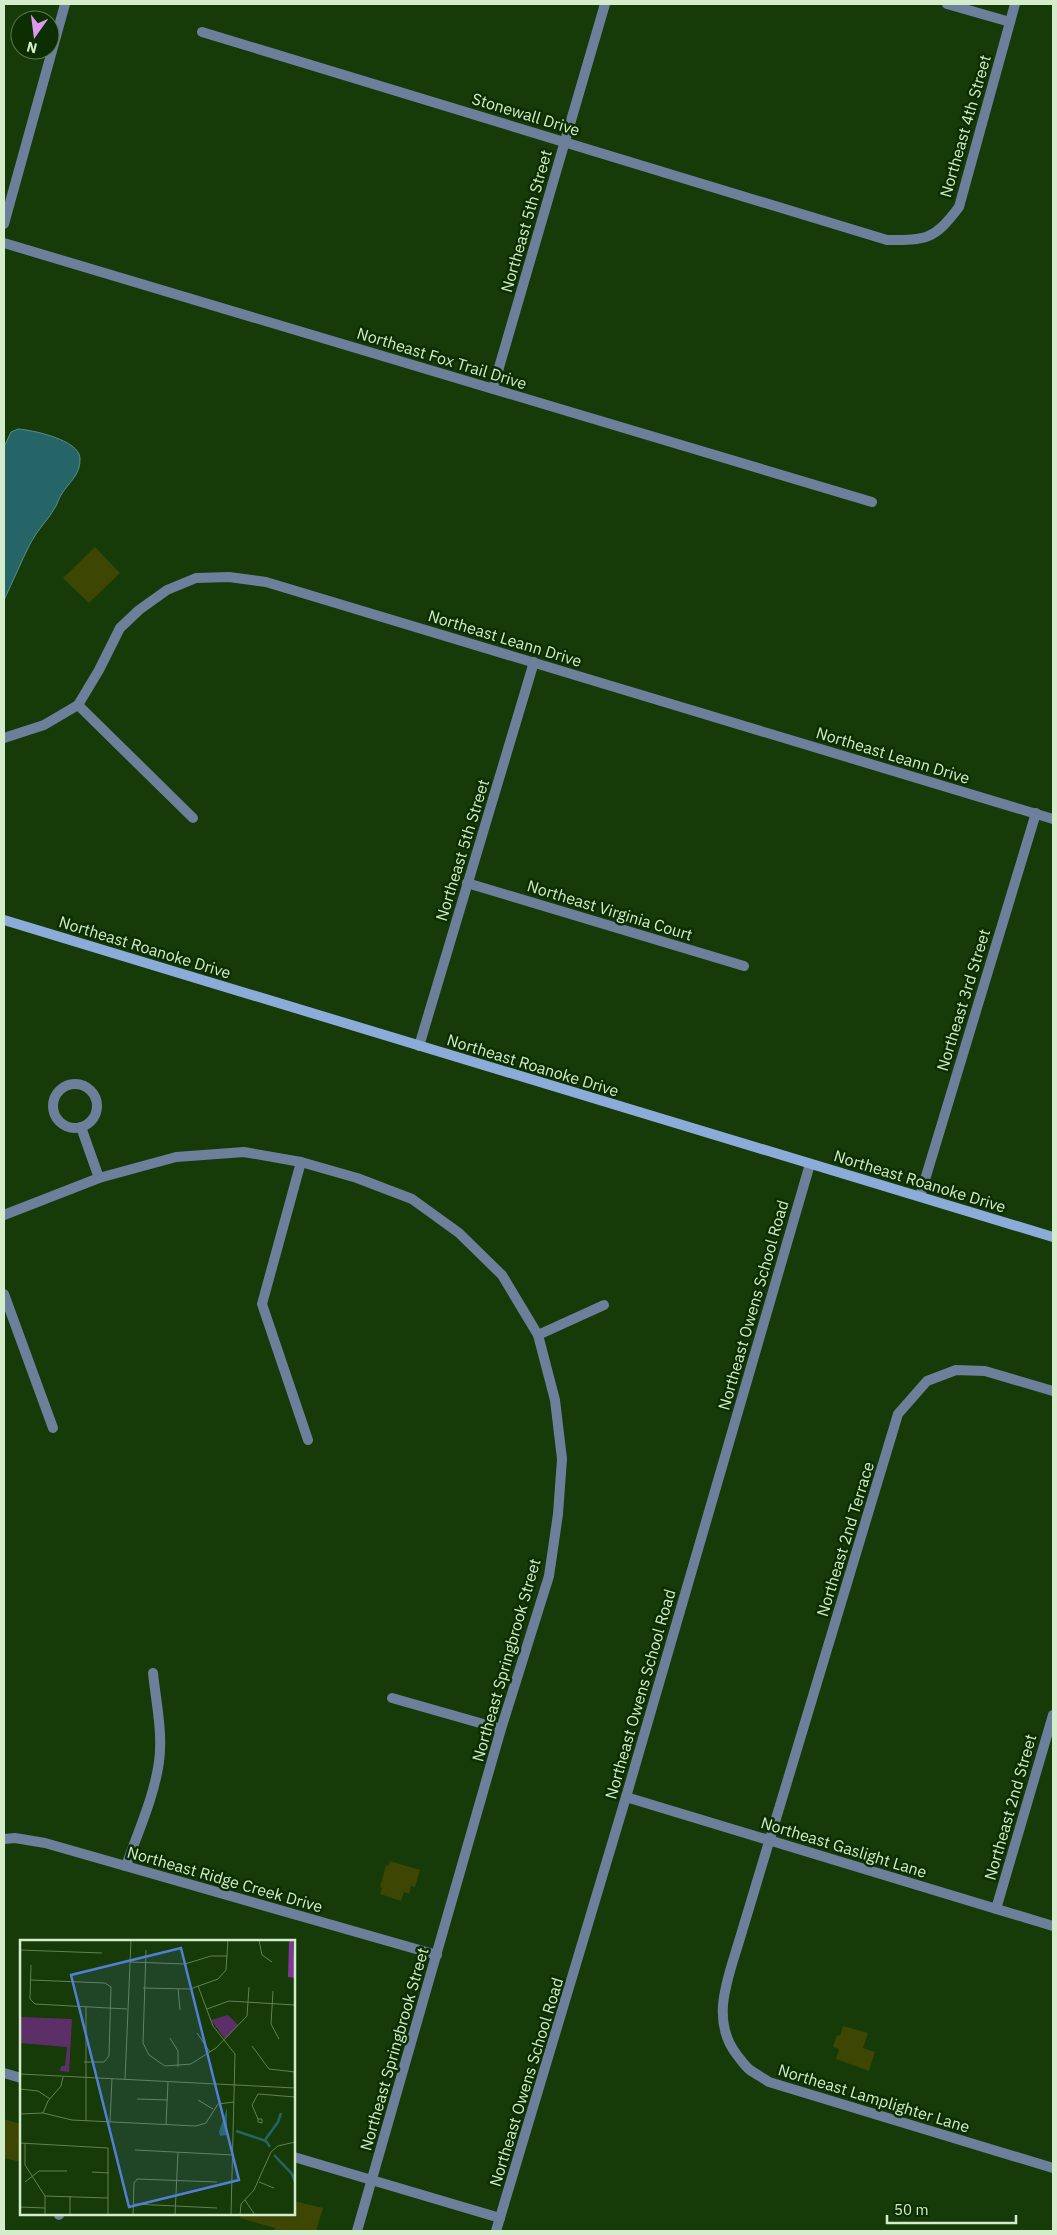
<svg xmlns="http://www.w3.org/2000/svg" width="1057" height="2235" viewBox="0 0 1057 2235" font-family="'IBM Plex Sans',sans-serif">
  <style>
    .water { fill: #256568; stroke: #598e86 }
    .building { fill: #3d4703 }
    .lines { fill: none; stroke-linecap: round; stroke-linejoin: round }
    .street { stroke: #6c7f9b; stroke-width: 10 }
    .secondary { stroke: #8dabd8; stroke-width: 10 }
    .labels { text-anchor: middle; stroke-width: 5; stroke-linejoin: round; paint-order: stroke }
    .street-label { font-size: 16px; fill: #d3edcb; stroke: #0b2f00 }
    .inset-river { fill: none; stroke: #256568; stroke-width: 2.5 }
    .inset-road { fill: none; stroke: #628256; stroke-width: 1 }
    .view { fill: #547ed4; fill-opacity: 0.15; stroke: #547ed4; stroke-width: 2.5 }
    .inset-edge { fill: none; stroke: #d3edcb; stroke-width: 2.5 }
  </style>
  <rect width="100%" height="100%" fill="#163a08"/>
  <!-- water -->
  <path class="water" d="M 18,429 C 33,430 79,440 80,458 C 81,475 68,483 61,495 C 59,498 58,502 56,506 C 49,519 37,530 30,544 C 21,562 13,581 4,600 L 4,447 L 11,432 Z"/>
  <!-- building -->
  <g class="building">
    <path d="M 95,547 L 120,573 L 89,603 L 63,578 Z"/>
    <path d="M 390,1861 L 420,1870 L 415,1887 L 411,1886 L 409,1894 L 404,1892 L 401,1901 L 380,1894 L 382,1888 L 380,1887 L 386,1865 L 389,1866 Z"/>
    <path d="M 843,2026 L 868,2033 L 863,2048 L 875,2052 L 869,2071 L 836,2059 L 839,2049 L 833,2047 L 837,2035 L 840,2036 Z"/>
    <path d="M 4,2119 L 21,2124 L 21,2162 L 4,2158 Z"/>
    <path d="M 294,2201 L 323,2208 L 316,2231 L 274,2231 L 275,2228 L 240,2218 L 241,2214 L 294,2214 Z"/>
  </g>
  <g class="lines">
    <!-- street -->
    <g class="street">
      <path d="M 947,4 L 1010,22"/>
      <path d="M 202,32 L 887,240 C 927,240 934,240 959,207 L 1015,4"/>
      <path d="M 4,224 L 65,4"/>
      <path d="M 4,243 L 872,502"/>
      <path d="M 493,388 L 605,4"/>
      <path d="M 78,705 L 193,818"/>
      <path d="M 4,738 L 44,725 L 78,705 L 99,670 L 120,628 L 139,610 L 167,590 L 196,578 L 229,577 L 266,582 L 1053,819"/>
      <path d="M 467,883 L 744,966"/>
      <path d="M 419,1046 L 534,662"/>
      <circle cx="75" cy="1106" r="22"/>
      <path d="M 81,1127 L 99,1178"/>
      <path d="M 301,1162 L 262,1304 L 308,1440"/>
      <path d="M 920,1196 L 1036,813"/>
      <path d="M 4,1215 L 99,1178 L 176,1157 L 244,1152 L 301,1162 L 357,1178 L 412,1199 L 459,1233 L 502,1275 L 538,1335 L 555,1400 L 562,1459 L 558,1514 L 549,1576 L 501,1729 L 357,2231"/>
      <path d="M 4,1294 L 53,1428"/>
      <path d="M 538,1335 L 604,1305"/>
      <path d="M 1053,1391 L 985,1371 L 956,1370 L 927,1381 L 898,1414 L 740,1938 C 729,1976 709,2019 737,2055 C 741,2060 745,2066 750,2070 C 756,2074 763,2078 769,2082 L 1053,2168"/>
      <path d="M 392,1698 L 501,1729"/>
      <path d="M 626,1797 L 1053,1926"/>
      <path d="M 4,1839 L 15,1838 L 45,1843 L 437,1955"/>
      <path d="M 126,1866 C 138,1832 154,1797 159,1762 C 163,1733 156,1702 153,1673"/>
      <path d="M 996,1909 L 1053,1715"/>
      <path d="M 4,2073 L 21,2078"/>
      <path d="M 294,2157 L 500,2218"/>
      <path d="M 59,2215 L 59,2214"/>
      <path d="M 496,2231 L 626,1797 L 810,1164"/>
    </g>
    <!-- secondary -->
    <path class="secondary" d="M 4,920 L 1053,1237"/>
  </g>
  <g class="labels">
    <!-- street labels -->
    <g class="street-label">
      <text transform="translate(526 114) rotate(17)" y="6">Stonewall Drive</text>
      <text transform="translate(965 126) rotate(-74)" y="6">Northeast 4th Street</text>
      <text transform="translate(526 221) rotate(-74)" y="6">Northeast 5th Street</text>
      <text transform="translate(442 358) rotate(17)" y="6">Northeast Fox Trail Drive</text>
      <text transform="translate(505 638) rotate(17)" y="6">Northeast Leann Drive</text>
      <text transform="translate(893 755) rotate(17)" y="6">Northeast Leann Drive</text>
      <text transform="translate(462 850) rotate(-73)" y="6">Northeast 5th Street</text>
      <text transform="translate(610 910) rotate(17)" y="6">Northeast Virginia Court</text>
      <text transform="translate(145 947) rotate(17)" y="6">Northeast Roanoke Drive</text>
      <text transform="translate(963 1000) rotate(-73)" y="6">Northeast 3rd Street</text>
      <text transform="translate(533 1065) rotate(17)" y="6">Northeast Roanoke Drive</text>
      <text transform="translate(920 1181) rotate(17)" y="6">Northeast Roanoke Drive</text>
      <text transform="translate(753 1305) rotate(-74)" y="6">Northeast Owens School Road</text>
      <text transform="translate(845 1539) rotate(-73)" y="6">Northeast 2nd Terrace</text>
      <text transform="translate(506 1660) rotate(-74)" y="6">Northeast Springbrook Street</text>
      <text transform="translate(640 1694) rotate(-74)" y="6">Northeast Owens School Road</text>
      <text transform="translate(1010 1807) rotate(-74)" y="6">Northeast 2nd Street</text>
      <text transform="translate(844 1847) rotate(17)" y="6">Northeast Gaslight Lane</text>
      <text transform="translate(225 1879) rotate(16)" y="6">Northeast Ridge Creek Drive</text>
      <text transform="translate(394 2049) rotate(-74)" y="6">Northeast Springbrook Street</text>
      <text transform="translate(526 2082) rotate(-73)" y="6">Northeast Owens School Road</text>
      <text transform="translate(874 2098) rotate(17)" y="6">Northeast Lamplighter Lane</text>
    </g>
  </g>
  <!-- overview -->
  <g transform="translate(20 1940)">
    <rect width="275" height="275" fill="#163a08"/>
    <path d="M 208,75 L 218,85 L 205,99 L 191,80 ZM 0,77 L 52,79 L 49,132 L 40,131 L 41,126 L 45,126 L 47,107 L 0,103 Z" fill="#5d2f69"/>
    <path d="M 269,0 L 273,0 L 275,38 L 268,37 Z" fill="#823796"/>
    <path d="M 207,168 L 207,195 L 200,196 L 199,192 Z" fill="#256568"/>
    <path class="inset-river" d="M 216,191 L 246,201 L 250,207M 245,200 L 258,182 L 261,173M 254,215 L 272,234 L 275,242"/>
    <path class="inset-road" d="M 239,0 L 242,15 L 252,22M 0,10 L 82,13M 126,10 L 123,103 L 129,115 L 145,126 L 171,124 L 196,108 L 227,76 L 229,47M 110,22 L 165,24 L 191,16 L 207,16M 11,25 L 10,59 L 15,64 L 107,69M 11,40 L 85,43 L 91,47 L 89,116 L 84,122 L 64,122M 178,46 L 193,86 L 215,114 L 211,275M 123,48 L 170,49 L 198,39 L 206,30 L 208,0M 158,49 L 160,70M 253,51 L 251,84 L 259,99M 66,67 L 66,181M 187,69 L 209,61 L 275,65M 177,93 L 190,112M 150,98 L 158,111 L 158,127M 232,106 L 249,129 L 275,132M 274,132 L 275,166M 0,134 L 275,148M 105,140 L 111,0M 0,149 L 18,151 L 30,159M 117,159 L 148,160M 178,160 L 193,169M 23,173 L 28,161 L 41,146 L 43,137M 0,174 L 23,173 L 52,180 L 176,186 L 186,183 L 198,164 L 214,162M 238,179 L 232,165 L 238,154 L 275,157M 238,179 L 242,179 L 242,183 L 238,182 ZM 90,182 L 92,139M 146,185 L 148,142M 0,203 L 88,208M 5,203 L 5,225 L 25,256 L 25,275M 115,210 L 213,215M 72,232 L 89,233M 5,242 L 19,231 L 47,231M 239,242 L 254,248M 25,256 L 88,258M 225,260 L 235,275M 114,264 L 197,268M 0,267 L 25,268M 50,275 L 50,256M 88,275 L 88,208M 113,275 L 114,243 L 117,239 L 197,242M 155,275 L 158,212M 220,275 L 221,264 L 234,250 L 251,212 L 258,206 L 275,202"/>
    <path class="view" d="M 161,8 L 219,240 L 109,267 L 51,35 Z"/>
    <rect width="275" height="275" class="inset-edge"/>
  </g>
  <!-- border -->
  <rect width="1057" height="2235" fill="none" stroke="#d3edcb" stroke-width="10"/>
  <!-- north arrow -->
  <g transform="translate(35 35) rotate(194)"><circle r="24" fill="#0b2f00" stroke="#5b7b51"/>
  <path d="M0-4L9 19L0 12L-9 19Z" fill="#de98f2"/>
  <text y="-8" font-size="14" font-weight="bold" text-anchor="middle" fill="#d3edcb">N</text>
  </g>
  <!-- scale -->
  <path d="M887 2215v8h129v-8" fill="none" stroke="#d3edcb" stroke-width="2.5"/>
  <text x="894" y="2215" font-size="15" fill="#d3edcb" stroke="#0b2f00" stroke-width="4" paint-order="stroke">50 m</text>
</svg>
